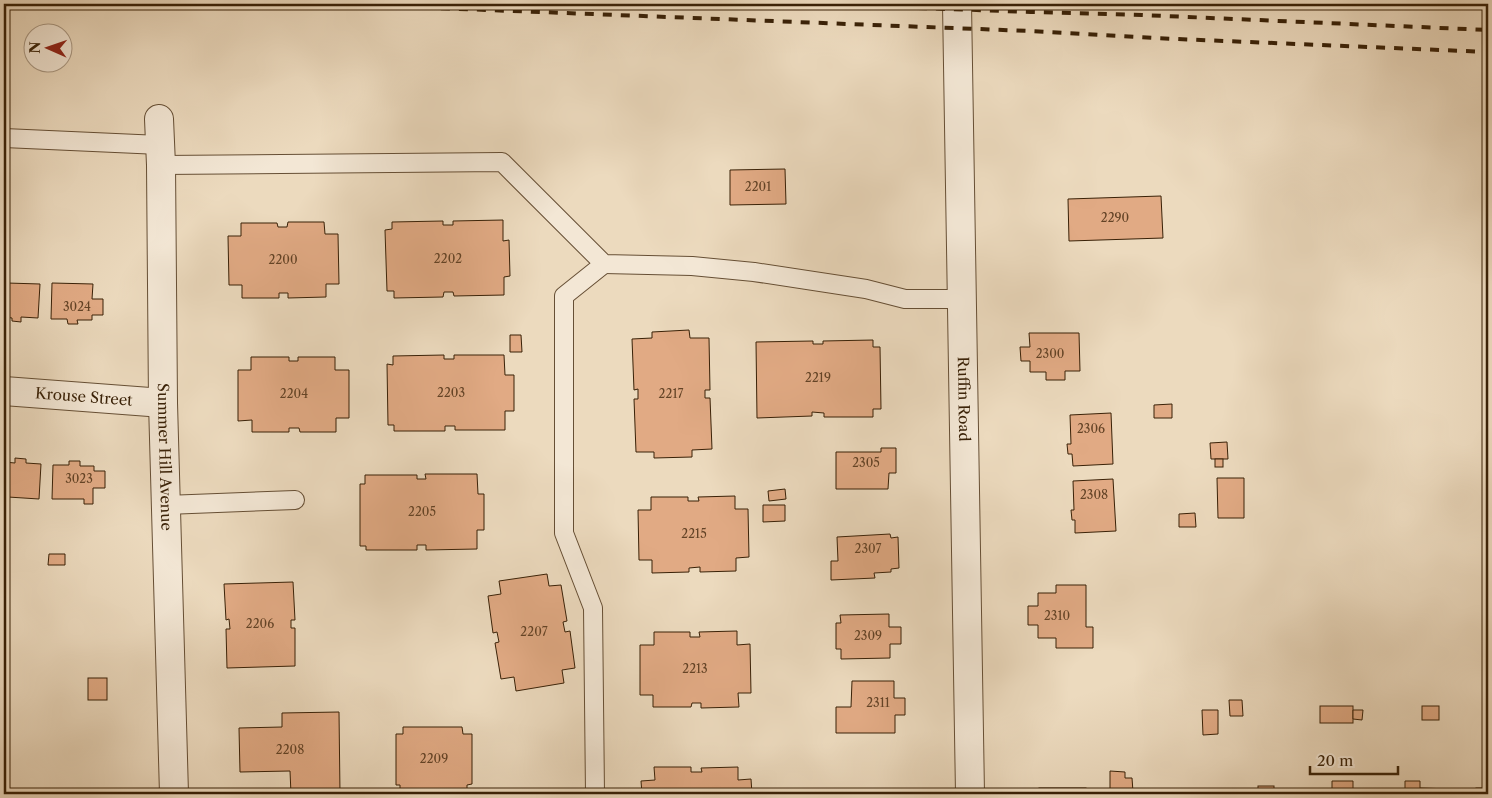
<svg xmlns="http://www.w3.org/2000/svg" width="1492" height="798" viewBox="0 0 1492 798" font-family="'Libre Caslon Text',serif">
  <style>
    .building { fill: #e1aa84; stroke: #392107 }
    .lines { fill: none; stroke-linecap: round; stroke-linejoin: round }
    .service-casing { stroke: #664f35; stroke-width: 20 }
    .minor-casing { stroke: #664f35; stroke-width: 30 }
    .tertiary-casing { stroke: #664f35; stroke-width: 30 }
    .service { stroke: #f3e7d5; stroke-width: 18 }
    .minor { stroke: #f3e7d5; stroke-width: 28 }
    .tertiary { stroke: #f3e7d5; stroke-width: 28 }
    .rail { stroke: #392107; stroke-width: 4; stroke-dasharray: 9 9; stroke-linecap: butt }
    .labels { text-anchor: middle; stroke-width: 4; stroke-linejoin: round; paint-order: stroke }
    .number-label { font-size: 12px; fill: #634326 }
    .street-label { font-size: 15px; fill: #392107; stroke: #f3e7d5 }
  </style>
  <rect width="100%" height="100%" fill="#ecdabe"/>
  <filter id="stains"><feTurbulence type="fractalNoise" baseFrequency=".004" numOctaves="4"/><feColorMatrix values="0 0 0 0 .2 0 0 0 0 .09 0 0 0 0 .02 0 0 0 .5 -.17"/></filter>
  <radialGradient id="worn" r=".72"><stop offset=".6" stop-color="#630" stop-opacity="0"/><stop offset="1" stop-color="#630" stop-opacity=".3"/></radialGradient>
  <!-- building -->
  <g class="building">
    <path d="M 785,169 L 786,204 L 730,205 L 730,170 Z"/>
    <path d="M 1161,196 L 1163,238 L 1069,241 L 1068,199 Z"/>
    <path d="M 503,220 L 503,241 L 509,240 L 510,276 L 504,277 L 504,295 L 454,296 L 453,292 L 444,292 L 443,297 L 394,298 L 394,291 L 387,291 L 385,230 L 392,229 L 392,222 L 443,221 L 443,225 L 453,225 L 453,221 Z"/>
    <path d="M 288,222 L 324,222 L 325,234 L 338,234 L 339,284 L 326,284 L 326,297 L 288,298 L 288,293 L 279,293 L 279,298 L 242,298 L 242,285 L 229,285 L 228,236 L 241,236 L 241,223 L 277,223 L 278,227 L 287,227 Z"/>
    <path d="M 4,278 L 7,278 L 7,283 L 40,284 L 38,318 L 21,317 L 21,322 L 12,321 L 12,318 L 4,317 Z"/>
    <path d="M 52,283 L 93,284 L 92,299 L 103,299 L 103,315 L 92,315 L 92,320 L 77,320 L 78,324 L 68,324 L 67,319 L 51,319 Z"/>
    <path d="M 689,330 L 690,338 L 709,338 L 710,390 L 705,390 L 705,398 L 710,398 L 712,449 L 692,450 L 692,457 L 654,458 L 654,452 L 636,452 L 634,399 L 638,399 L 638,389 L 634,390 L 632,339 L 652,338 L 652,332 Z"/>
    <path d="M 1029,333 L 1079,333 L 1080,371 L 1065,371 L 1065,380 L 1046,380 L 1046,372 L 1030,372 L 1030,361 L 1021,361 L 1020,347 L 1030,347 Z"/>
    <path d="M 510,335 L 521,335 L 522,352 L 510,352 Z"/>
    <path d="M 873,340 L 873,347 L 880,347 L 881,409 L 873,409 L 873,417 L 824,417 L 824,413 L 812,412 L 812,416 L 757,418 L 756,342 L 813,341 L 813,344 L 823,344 L 823,341 Z"/>
    <path d="M 444,355 L 444,359 L 454,359 L 454,355 L 504,355 L 505,375 L 514,375 L 514,411 L 505,411 L 505,430 L 455,430 L 455,426 L 445,426 L 445,431 L 394,431 L 394,425 L 388,425 L 387,364 L 393,365 L 393,356 Z"/>
    <path d="M 251,357 L 289,357 L 289,361 L 298,361 L 298,357 L 335,357 L 335,370 L 349,370 L 349,418 L 336,418 L 336,432 L 300,432 L 299,428 L 289,428 L 289,432 L 252,432 L 252,420 L 238,421 L 238,370 L 251,370 Z"/>
    <path d="M 1172,404 L 1172,418 L 1154,418 L 1154,405 Z"/>
    <path d="M 1111,413 L 1113,464 L 1073,466 L 1072,454 L 1068,454 L 1067,444 L 1071,444 L 1070,415 Z"/>
    <path d="M 1227,442 L 1228,459 L 1211,459 L 1210,443 Z"/>
    <path d="M 881,448 L 896,448 L 896,473 L 889,473 L 888,489 L 836,489 L 836,452 L 881,452 Z"/>
    <path d="M 15,458 L 26,459 L 26,463 L 41,464 L 39,499 L 8,497 L 8,501 L 4,500 L 4,462 L 15,463 Z"/>
    <rect x="1215" y="459" width="8" height="8"/>
    <path d="M 69,461 L 80,461 L 80,466 L 94,466 L 94,471 L 105,471 L 105,488 L 93,488 L 93,504 L 84,504 L 84,499 L 52,499 L 53,465 L 69,465 Z"/>
    <path d="M 425,474 L 477,474 L 478,494 L 484,494 L 484,530 L 477,530 L 477,549 L 426,550 L 426,545 L 417,545 L 417,550 L 366,550 L 366,546 L 360,546 L 360,484 L 365,484 L 365,475 L 417,475 L 417,479 L 426,479 Z"/>
    <path d="M 1217,478 L 1244,478 L 1244,518 L 1218,518 Z"/>
    <path d="M 1113,479 L 1116,531 L 1075,533 L 1075,520 L 1072,520 L 1071,510 L 1074,510 L 1073,481 Z"/>
    <path d="M 785,489 L 786,499 L 769,501 L 768,491 Z"/>
    <path d="M 735,496 L 735,509 L 748,509 L 749,557 L 736,558 L 736,571 L 700,572 L 700,567 L 689,568 L 689,572 L 652,573 L 652,560 L 639,560 L 638,510 L 651,510 L 651,497 L 688,497 L 688,501 L 699,501 L 698,497 Z"/>
    <path d="M 763,505 L 785,505 L 785,521 L 763,522 Z"/>
    <path d="M 1195,513 L 1196,527 L 1179,527 L 1179,514 Z"/>
    <path d="M 890,534 L 891,538 L 898,537 L 899,568 L 891,569 L 891,572 L 874,573 L 875,578 L 831,580 L 831,561 L 838,561 L 837,537 Z"/>
    <path d="M 49,554 L 65,554 L 65,565 L 48,565 Z"/>
    <path d="M 547,574 L 549,586 L 561,585 L 567,621 L 563,622 L 565,632 L 570,631 L 575,668 L 562,670 L 564,683 L 516,691 L 514,677 L 501,679 L 495,643 L 499,642 L 497,632 L 493,633 L 488,596 L 501,594 L 499,581 Z"/>
    <path d="M 293,582 L 295,620 L 291,620 L 291,628 L 295,628 L 295,666 L 227,668 L 226,629 L 230,629 L 229,619 L 226,620 L 224,584 Z"/>
    <path d="M 1056,585 L 1086,585 L 1086,627 L 1093,627 L 1093,648 L 1056,648 L 1056,638 L 1038,638 L 1038,625 L 1028,625 L 1028,606 L 1038,606 L 1038,593 L 1056,593 Z"/>
    <path d="M 889,614 L 889,627 L 901,627 L 901,644 L 890,644 L 890,658 L 841,659 L 841,649 L 836,649 L 836,623 L 841,623 L 840,615 Z"/>
    <path d="M 737,631 L 737,645 L 750,644 L 751,693 L 738,693 L 739,707 L 701,708 L 701,703 L 692,703 L 691,707 L 653,707 L 653,695 L 640,695 L 640,645 L 654,645 L 654,632 L 690,632 L 690,637 L 700,637 L 699,632 Z"/>
    <rect x="88" y="678" width="19" height="22"/>
    <path d="M 852,681 L 894,681 L 894,698 L 905,698 L 905,715 L 895,715 L 895,733 L 836,733 L 836,707 L 851,707 Z"/>
    <path d="M 1229,700 L 1242,700 L 1243,716 L 1230,716 Z"/>
    <rect x="1320" y="706" width="33" height="17"/>
    <rect x="1422" y="706" width="17" height="14"/>
    <path d="M 1202,710 L 1218,710 L 1218,734 L 1203,735 Z"/>
    <path d="M 1353,710 L 1363,710 L 1362,720 L 1353,719 Z"/>
    <path d="M 339,712 L 340,794 L 291,794 L 290,771 L 240,772 L 239,728 L 282,727 L 282,713 Z"/>
    <path d="M 403,727 L 462,727 L 463,734 L 472,734 L 472,784 L 467,785 L 467,794 L 472,794 L 400,794 L 400,785 L 396,785 L 396,734 L 403,734 Z"/>
    <path d="M 654,767 L 691,767 L 691,772 L 702,772 L 701,768 L 738,767 L 738,780 L 751,779 L 752,794 L 642,794 L 641,781 L 655,780 Z"/>
    <path d="M 1110,771 L 1125,772 L 1125,778 L 1132,778 L 1133,792 L 1160,791 L 1160,794 L 1110,794 Z"/>
    <path d="M 1332,781 L 1353,781 L 1353,790 L 1380,790 L 1380,794 L 1332,794 Z"/>
    <path d="M 1405,781 L 1420,781 L 1420,788 L 1453,789 L 1453,794 L 1405,794 Z"/>
    <rect x="1258" y="786" width="16" height="8"/>
    <rect x="1039" y="788" width="47" height="6"/>
    <rect x="1476" y="788" width="12" height="6"/>
    <rect x="1186" y="789" width="14" height="5"/>
  </g>
  <g class="lines">
    <defs>
      <g id="service">
        <path d="M 4,138 L 160,145"/>
        <path d="M 161,165 L 502,162 L 604,264 L 692,266 L 754,272 L 866,289 L 905,299 L 961,299"/>
        <path d="M 166,505 L 295,500"/>
        <path d="M 595,794 L 593,608 L 564,533 L 564,296 L 604,264"/>
      </g>
      <g id="minor">
        <path id="s1" d="M 159,119 L 161,165 L 163,403 L 174,794"/>
        <path id="s2" d="M 4,391 L 163,403"/>
      </g>
      <g id="tertiary">
        <path id="s3" d="M 957,4 L 970,794"/>
      </g>
    </defs>
    <!-- service casing -->
    <use href="#service" class="service-casing"/>
    <!-- minor casing -->
    <use href="#minor" class="minor-casing"/>
    <!-- tertiary casing -->
    <use href="#tertiary" class="tertiary-casing"/>
    <!-- service -->
    <use href="#service" class="service"/>
    <!-- minor -->
    <use href="#minor" class="minor"/>
    <!-- tertiary -->
    <use href="#tertiary" class="tertiary"/>
    <!-- rail -->
    <g class="rail">
      <path d="M 333,4 L 1029,31 L 1154,38 L 1488,52"/>
      <path d="M 810,4 L 1031,12 L 1142,15 L 1488,30"/>
    </g>
  </g>
  <g class="labels">
    <!-- number labels -->
    <g class="number-label">
      <text x="758" y="191">2201</text>
      <text x="1115" y="222">2290</text>
      <text x="448" y="263">2202</text>
      <text x="283" y="264">2200</text>
      <text x="77" y="311">3024</text>
      <text x="1050" y="358">2300</text>
      <text x="818" y="382">2219</text>
      <text x="451" y="397">2203</text>
      <text x="294" y="398">2204</text>
      <text x="671" y="398">2217</text>
      <text x="1091" y="433">2306</text>
      <text x="866" y="467">2305</text>
      <text x="79" y="483">3023</text>
      <text x="1094" y="499">2308</text>
      <text x="422" y="516">2205</text>
      <text x="694" y="538">2215</text>
      <text x="868" y="553">2307</text>
      <text x="1057" y="620">2310</text>
      <text x="260" y="628">2206</text>
      <text x="534" y="636">2207</text>
      <text x="868" y="640">2309</text>
      <text x="695" y="673">2213</text>
      <text x="878" y="707">2311</text>
      <text x="290" y="754">2208</text>
      <text x="434" y="763">2209</text>
    </g>
    <!-- street labels -->
    <g class="street-label">
      <text dy="5" stroke="none"><textPath href="#s2" startOffset="80">Krouse Street</textPath></text>
      <text dy="5" stroke="none"><textPath href="#s3" startOffset="395">Ruffin Road</textPath></text>
      <text dy="5" stroke="none"><textPath href="#s1" startOffset="338">Summer Hill Avenue</textPath></text>
    </g>
  </g>
  <!-- margin -->
  <rect width="1492" height="798" fill="none" stroke="#ecdabe" stroke-width="20"/>
  <rect x="5" y="5" width="1482" height="788" fill="none" stroke="#392107" stroke-width="2.5"/>
  <rect x="10" y="10" width="1472" height="778" fill="none" stroke="#392107"/>
  <!-- north arrow -->
  <g transform="translate(48 48) rotate(272)"><circle r="24" fill="#f3e7d5" stroke="#a99883"/>
  <path d="M0-4L9 19L0 12L-9 19Z" fill="#8f2418"/>
  <text y="-8" font-size="14" font-weight="bold" text-anchor="middle" fill="#392107">N</text>
  </g>
  <!-- scale -->
  <path d="M1310 766v8h88v-8" fill="none" stroke="#392107" stroke-width="2.5"/>
  <text x="1317" y="766" font-size="15" fill="#392107" stroke="#f3e7d5" stroke-width="4" paint-order="stroke">20 m</text>
  <rect width="100%" height="100%" filter="url(#stains)"/>
  <rect width="100%" height="100%" fill="url(#worn)"/>
</svg>
